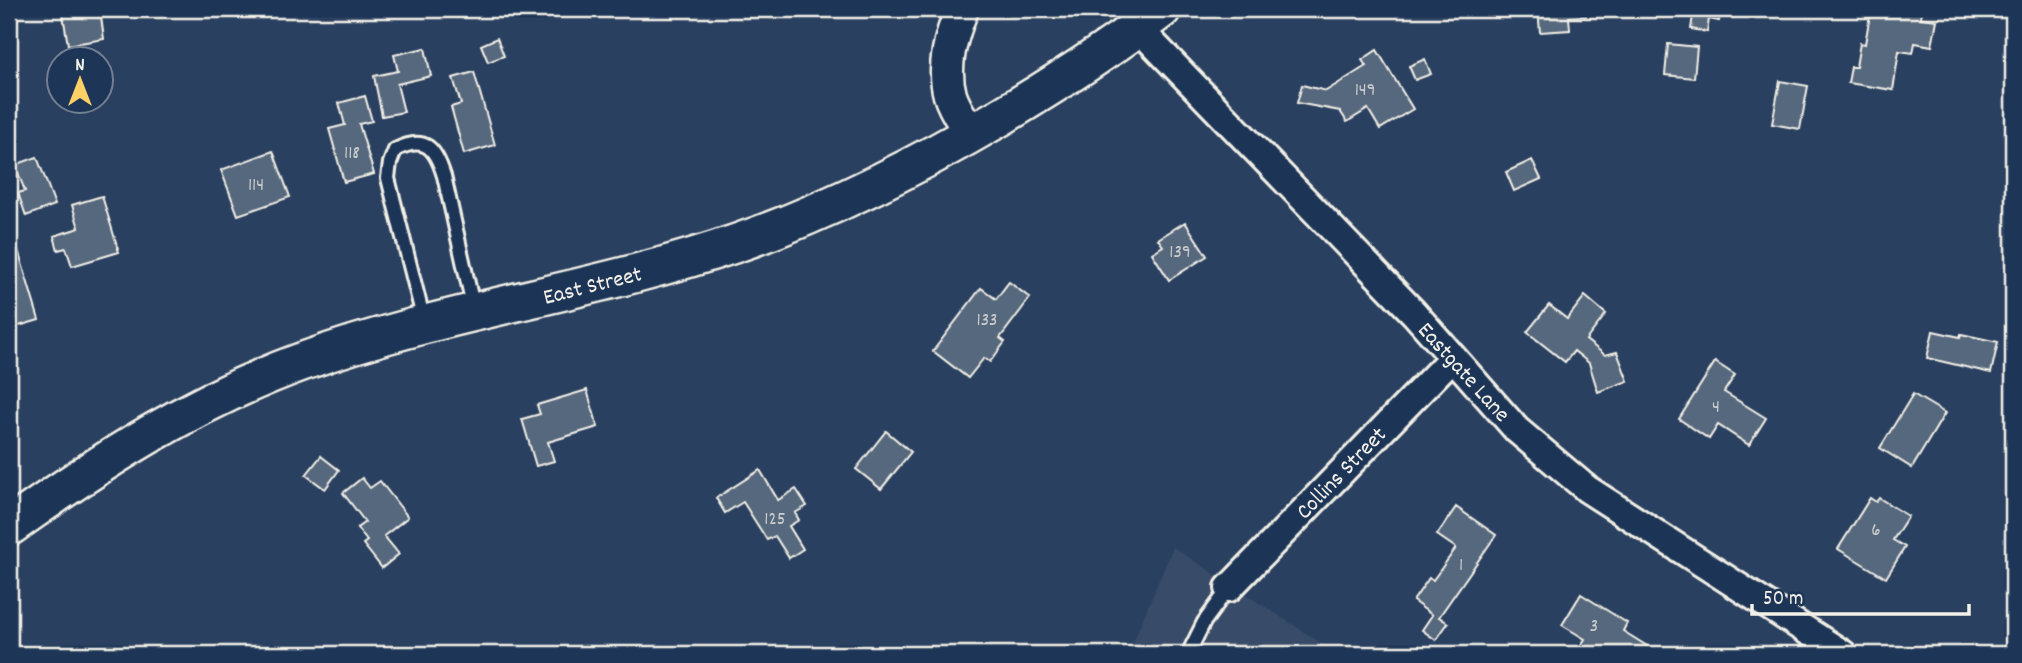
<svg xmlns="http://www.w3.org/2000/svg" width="2022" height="663" font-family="Dekko,sans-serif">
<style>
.built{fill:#374c69}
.building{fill:#56677d;stroke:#f4f1e8;stroke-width:2}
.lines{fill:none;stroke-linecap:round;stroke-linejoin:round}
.service-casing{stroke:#f4f1e8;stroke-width:18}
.minor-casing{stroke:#f4f1e8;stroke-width:32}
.tertiary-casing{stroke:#f4f1e8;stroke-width:37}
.secondary-casing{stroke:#f4f1e8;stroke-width:42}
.service{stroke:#1d3557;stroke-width:12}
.minor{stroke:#1d3557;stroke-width:26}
.tertiary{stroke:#1d3557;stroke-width:32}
.secondary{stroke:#1d3557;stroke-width:37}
.labels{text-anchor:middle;stroke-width:6;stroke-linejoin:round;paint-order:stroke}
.number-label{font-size:19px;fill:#cccecd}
.street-label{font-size:23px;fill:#f4f1e8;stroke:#1d3557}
</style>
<rect width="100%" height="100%" fill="#2a4060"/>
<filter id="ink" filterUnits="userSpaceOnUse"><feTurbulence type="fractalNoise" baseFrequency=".0143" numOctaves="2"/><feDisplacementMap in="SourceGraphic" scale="14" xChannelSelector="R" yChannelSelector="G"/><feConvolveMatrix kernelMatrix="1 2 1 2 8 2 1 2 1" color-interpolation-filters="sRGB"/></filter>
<g filter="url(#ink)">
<!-- built -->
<path class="built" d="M1173,547L1338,654H1128Z"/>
<!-- building -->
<g class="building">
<path d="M62,9H100L104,39L68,45Z"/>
<path d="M1538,9H1585L1586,16L1569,17L1570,30L1540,32Z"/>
<path d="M1694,9H1733V13L1721,11L1719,21L1709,19L1707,32L1691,29Z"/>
<path d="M1871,9L1922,10L1921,18L1937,20L1932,46L1915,43L1913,53L1899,51L1893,90L1848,83L1851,67H1856L1860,43L1865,44Z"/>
<path d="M497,38L504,56L488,62L481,45Z"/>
<path d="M1668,44L1697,47L1694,78L1665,75Z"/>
<path d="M425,48L431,76L397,84L404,112L382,116L374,76L398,71L394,55Z"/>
<path d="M1377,50L1413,109L1380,129L1368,109L1347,122L1340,111L1297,103L1302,85L1326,91L1366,66L1362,60Z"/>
<path d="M1425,59L1431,74L1415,80L1409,66Z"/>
<path d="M474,72L495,145L464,154L451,107L461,104L453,78Z"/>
<path d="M1780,81L1808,86L1800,129L1772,124Z"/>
<path d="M365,96L372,121L359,124L374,174L344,182L329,129L345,125L339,103Z"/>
<path d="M273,151L290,197L238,215L221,170Z"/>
<path d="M37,157L55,205L26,216L18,193L25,191L15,165Z"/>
<path d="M1532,160L1541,179L1514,191L1506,172Z"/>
<path d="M102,196L119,252L72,266L66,248L58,250L54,236L79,228L72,205Z"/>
<path d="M1185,222L1207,256L1169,280L1152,253L1163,246L1158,239Z"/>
<path d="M13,233L39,320L12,328L9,318V234Z"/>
<path d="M1009,282L1030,298L1000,338L1005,342L990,362L984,358L968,378L933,351L981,288L996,299Z"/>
<path d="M1585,296L1606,314L1586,340L1605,355L1617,352L1628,381L1598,392L1589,363L1574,351L1565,362L1527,332L1549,305L1567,319Z"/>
<path d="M1933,331L1960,337L1961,334L1998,342L1991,373L1927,358Z"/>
<path d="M1715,362L1735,375L1724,392L1766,418L1749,445L1718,425L1709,439L1679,419Z"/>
<path d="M587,390L598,427L548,442L554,461L536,466L522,419L540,414L537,405Z"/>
<path d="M1913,394L1945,413L1912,468L1880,448Z"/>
<path d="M886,431L911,452L881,489L856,469Z"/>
<path d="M321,456L339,470L325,489L306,475Z"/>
<path d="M760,470L778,500L796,489L807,506L795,513L799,520L789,526L803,549L789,558L775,536L767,540L743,502L725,513L716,498Z"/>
<path d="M362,478L370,488L380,481L408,517L384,536L399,554L382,568L363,544L367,541L357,528L365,522L343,493Z"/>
<path d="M1870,498L1876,502L1879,498L1908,516L1893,540L1905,547L1886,578L1838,549Z"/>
<path d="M1456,507L1496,535L1439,617L1448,623L1436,640L1422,630L1432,615L1413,601L1429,578L1433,580L1456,548L1437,535Z"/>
<path d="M1581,594L1627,623L1623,631L1660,654H1584L1578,650L1585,639L1562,625Z"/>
</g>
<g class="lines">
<!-- service casing -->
<g class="service-casing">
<g id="service">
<path d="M424,321L388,178L390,163L395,150C425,135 435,147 444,176L474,310"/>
<path d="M1188,654L1204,622L1229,588"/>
</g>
</g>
<!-- minor casing -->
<g class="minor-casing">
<g id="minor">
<path d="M1138,28L1414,313L1517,430L1587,489L1843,654"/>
<path d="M1229,588L1452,358"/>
</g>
</g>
<!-- tertiary casing -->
<g class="tertiary-casing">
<path id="tertiary" d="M962,9C951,36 942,66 950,95C954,109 964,122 971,134"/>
</g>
<!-- secondary casing -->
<g class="secondary-casing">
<path id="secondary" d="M9,527C101,461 196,400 304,361C445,310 595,292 737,243C830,211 917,166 1002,116C1057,83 1111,49 1162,9"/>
</g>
<!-- service -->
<use href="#service" class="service"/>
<!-- minor -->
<use href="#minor" class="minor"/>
<!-- tertiary -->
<use href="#tertiary" class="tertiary"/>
<!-- secondary -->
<use href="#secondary" class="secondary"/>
</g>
</g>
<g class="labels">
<!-- number labels -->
<g class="number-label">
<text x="1365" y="95">149</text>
<text x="352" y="158">118</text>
<text x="256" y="190">114</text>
<text x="1180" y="257">139</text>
<text x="987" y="325">133</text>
<text x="1716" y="412">4</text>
<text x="775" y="524">125</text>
<text x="1876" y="535">6</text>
<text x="1461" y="570">1</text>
<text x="1594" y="631">3</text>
</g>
<!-- street labels -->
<g class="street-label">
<text transform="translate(592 284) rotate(-14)" y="8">East Street</text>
<text transform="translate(1465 371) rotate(48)" y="8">Eastgate Lane</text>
<text transform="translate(1340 472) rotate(-46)" y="8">Collins Street</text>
</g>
</g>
<!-- margin -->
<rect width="2022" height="663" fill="none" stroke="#1d3557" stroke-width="35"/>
<rect x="18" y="18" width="1987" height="628" fill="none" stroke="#f4f1e8" stroke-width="2.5" filter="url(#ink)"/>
<!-- north arrow -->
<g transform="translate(80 80)"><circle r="33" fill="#1d3557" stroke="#738091" stroke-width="2"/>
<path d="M0-5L12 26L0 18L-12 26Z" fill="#ffd166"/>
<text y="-10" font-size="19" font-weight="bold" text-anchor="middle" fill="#f4f1e8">N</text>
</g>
<!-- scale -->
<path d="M1752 604v10h217v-10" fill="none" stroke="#f4f1e8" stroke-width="3.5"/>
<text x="1763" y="604" font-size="21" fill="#f4f1e8" stroke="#1d3557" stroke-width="5" paint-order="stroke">50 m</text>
</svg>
